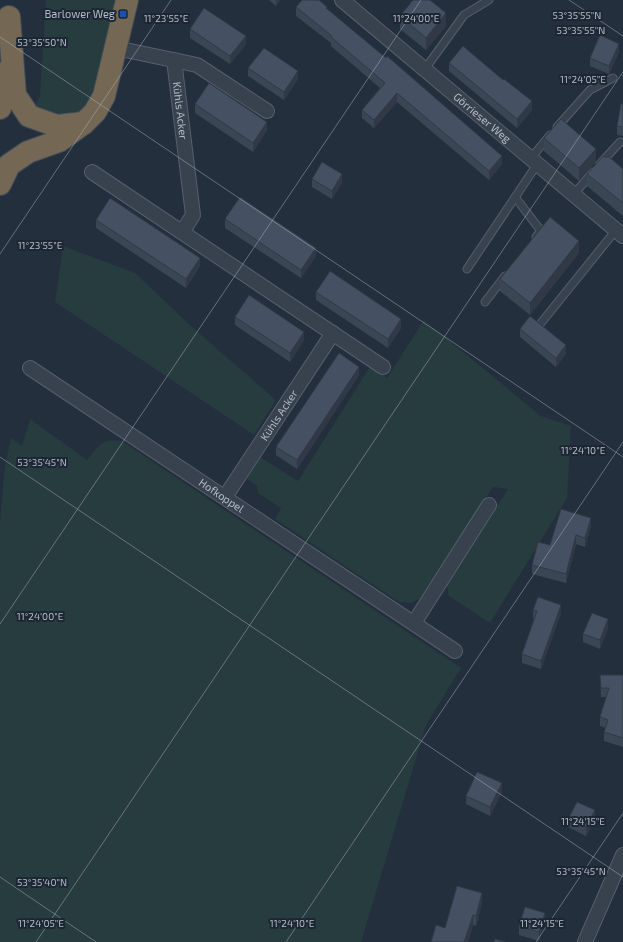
<svg xmlns="http://www.w3.org/2000/svg" width="623" height="942" font-family="'Exo 2',sans-serif">
<style>
.green{fill:#263c3f}
.lines{fill:none;stroke-linecap:round;stroke-linejoin:round}
.lane-casing{stroke:#565f6c;stroke-width:9}
.street-casing{stroke:#565f6c;stroke-width:16}
.highway-casing{stroke:#434c59;stroke-width:24}
.lane{stroke:#38414e;stroke-width:7}
.street{stroke:#38414e;stroke-width:14}
.highway{stroke:#746855;stroke-width:22}
.wall{fill:#3b4654}
.shaded-wall{fill:#303945}
.building{fill:#455162;stroke:#303945}
.ticks{fill:none;stroke:#b4bcc9;stroke-width:1;stroke-opacity:0.45}
.transit-dot{fill:#1a4fb4;stroke:#1d2633;stroke-width:1.5}
.labels{text-anchor:middle;stroke-width:4;stroke-linejoin:round;paint-order:stroke}
.poi-label{font-size:11px;fill:#b4bcc9;stroke:#1d2633;text-anchor:end}
.street-label{font-size:11px;fill:#b4bcc9;stroke:#1d2633}
.ticks-label{font-size:10px;text-anchor:middle;fill:#b4bcc9;stroke:#1d2633;stroke-width:4;stroke-linejoin:round;paint-order:stroke}
</style>
<rect width="100%" height="100%" fill="#242f3e"/>
<!-- green -->
<g class="green">
<path d="M46,0H127L84,123L29,116L40,96Z"/>
<path d="M63,246L135,273L192,327L276,400L254,435L55,302Z"/>
<path d="M424,320L541,416L571,426L567,498L490,623L449,596L447,585L508,489L493,487L421,598L411,603L399,602L275,519L281,508L258,493L257,486L247,479L260,457L298,481L371,365L387,378Z"/>
<path d="M30,419L87,460C99,446 101,437 123,442L461,668L426,725L361,942H0V521L5,466L11,438L22,446Z"/>
</g>
<g class="lines">
<!-- lane casing -->
<g class="lane-casing">
<g id="lane">
<path d="M425,69L464,15L489,0"/>
<path d="M557,127L590,90L613,78"/>
<path d="M531,158L550,135"/>
<path d="M600,164L620,142"/>
<path d="M574,194L593,172"/>
<path d="M515,197L541,231L536,237"/>
<path d="M467,269L538,163"/>
<path d="M485,302L505,276"/>
<path d="M541,323L616,230"/>
</g>
</g>
<!-- street casing -->
<g class="street-casing">
<g id="street">
<path id="s1" d="M342,0L623,236"/>
<path d="M116,48L197,65L267,111"/>
<path id="s2" d="M174,60L193,215L183,231"/>
<path d="M92,172L383,367"/>
<path id="s3" d="M30,368L455,651"/>
<path id="s4" d="M225,497L333,333"/>
<path d="M414,623L489,505"/>
<path d="M585,942L623,855"/>
</g>
</g>
<!-- highway casing -->
<g class="highway-casing">
<g id="highway">
<path d="M9,17L15,95L29,116L57,126L84,123"/>
<path d="M0,108L4,73"/>
<path d="M0,184L9,165L28,152L59,141L84,123L95,112L104,96L127,0"/>
</g>
</g>
<!-- lane -->
<use href="#lane" class="lane"/>
<!-- street -->
<use href="#street" class="street"/>
<!-- highway -->
<use href="#highway" class="highway"/>
</g>
<!-- wall -->
<g class="wall">
<path d="M269,0H280L276,6Z"/>
<path d="M296,7L327,10L502,164L489,180L397,102L374,128L362,118V110L380,88L331,46V43L296,16Z"/>
<path d="M400,16L446,26L426,50L400,29Z"/>
<path d="M190,29L246,44L230,64L190,38Z"/>
<path d="M619,52L609,74L590,66V58Z"/>
<path d="M449,63L532,110L517,128L449,71Z"/>
<path d="M248,68L298,79L284,100L248,76Z"/>
<path d="M195,104L267,130L253,152L195,113Z"/>
<path d="M623,104V136L617,135V126Z"/>
<path d="M544,138L596,162L579,181L544,151Z"/>
<path d="M606,158L623,169V216L587,186V174Z"/>
<path d="M312,179L342,183L332,199L312,187Z"/>
<path d="M225,219L316,256L301,278L225,228Z"/>
<path d="M96,220L200,266L186,288L96,228Z"/>
<path d="M579,253L530,315L500,291V279Z"/>
<path d="M316,292L401,328L388,348L316,300Z"/>
<path d="M235,317L304,340L290,362L235,325Z"/>
<path d="M520,329L566,354L556,367L520,337Z"/>
<path d="M359,375L297,469L276,455V447Z"/>
<path d="M591,526L585,547L576,544L566,583L532,574V565L550,545Z"/>
<path d="M533,610L561,613L541,669L522,663V654L535,619H533Z"/>
<path d="M608,628L600,649L583,642V634Z"/>
<path d="M600,675H623V747L604,741V732L606,728L600,726V717L606,697H601Z"/>
<path d="M502,792L490,816L466,804V796Z"/>
<path d="M568,819H595L586,836L568,827Z"/>
<path d="M482,903L476,926L473,925L468,942H431L445,928Z"/>
<path d="M545,921L539,941L519,935V926Z"/>
</g>
<!-- shaded-wall -->
<g class="shaded-wall">
<path d="M276,0H280L276,6Z"/>
<path d="M446,13V26L426,50V38Z"/>
<path d="M246,36V44L230,64V56Z"/>
<path d="M619,44V52L609,74V66Z"/>
<path d="M298,71V79L284,100V92Z"/>
<path d="M397,93V102L374,128V120Z"/>
<path d="M532,101V110L517,128V119Z"/>
<path d="M267,122V130L253,152V143Z"/>
<path d="M596,149V162L579,181V168Z"/>
<path d="M502,156V164L489,180V171Z"/>
<path d="M342,174V183L332,199V191Z"/>
<path d="M579,241V253L530,315V303Z"/>
<path d="M316,248V256L301,278V270Z"/>
<path d="M200,258V266L186,288V279Z"/>
<path d="M401,319V328L388,348V339Z"/>
<path d="M304,332V340L290,362V353Z"/>
<path d="M566,345V354L556,367V358Z"/>
<path d="M359,367V375L297,469V460Z"/>
<path d="M591,518V526L585,547V538Z"/>
<path d="M576,535V544L566,583V574Z"/>
<path d="M561,605V613L541,669V661Z"/>
<path d="M608,619V628L600,649V640Z"/>
<path d="M502,783V792L490,816V807Z"/>
<path d="M595,810V819L586,836V827Z"/>
<path d="M482,893V903L476,926V916Z"/>
<path d="M545,913V921L539,941V932Z"/>
<path d="M473,915V925L468,942H464Z"/>
</g>
<!-- building -->
<g class="building">
<path d="M302,0H319L327,7L326,8L386,58L387,56L502,156L489,171L397,93L374,120L362,110L385,83L331,37L332,36L296,7Z"/>
<path d="M413,0H430L446,13L426,38L400,16Z"/>
<path d="M204,8L246,36L230,56L190,29Z"/>
<path d="M600,35L619,44L609,66L590,58Z"/>
<path d="M463,46L503,80L504,79L532,101L517,119L449,63Z"/>
<path d="M264,48L298,71L284,92L248,68Z"/>
<path d="M209,83L267,122L253,143L195,104Z"/>
<path d="M621,104H623V127L617,126Z"/>
<path d="M561,119L596,149L579,168L544,138Z"/>
<path d="M603,156L606,158L608,156L623,169V203L587,174Z"/>
<path d="M322,162L342,174L332,191L312,179Z"/>
<path d="M240,197L316,248L301,270L225,219Z"/>
<path d="M110,198L200,258L186,279L96,220Z"/>
<path d="M550,217L579,241L530,303L500,279Z"/>
<path d="M330,271L401,319L388,339L316,292Z"/>
<path d="M249,295L304,332L290,353L235,317Z"/>
<path d="M530,316L566,345L556,358L520,329Z"/>
<path d="M339,353L359,367L297,460L276,447Z"/>
<path d="M561,509L591,518L585,538L576,535L566,574L532,565L538,542L550,545Z"/>
<path d="M538,597L561,605L541,661L522,654L537,611L533,610Z"/>
<path d="M592,613L608,619L600,640L583,634Z"/>
<path d="M600,675H623V738L604,732L608,720L600,717L609,688H601Z"/>
<path d="M477,772L502,783L490,807L466,796Z"/>
<path d="M577,802L595,810L586,827L568,819Z"/>
<path d="M457,886L482,893L476,916L473,915L464,942H431L436,925L445,928Z"/>
<path d="M525,907L545,913L539,932L519,926Z"/>
<path d="M495,939L506,942H494Z"/>
</g>
<!-- ticks -->
<path class="ticks" d="M569,0L623,36M0,37L623,457M0,254L171,0M0,457L623,877M0,624L421,0M0,877L96,942M36,942L623,72M286,942L623,442M536,942L623,813"/>
<!-- markers -->
<rect class="transit-dot" x="119" y="10" width="8" height="8" rx="2"/>
<g class="labels">
<!-- poi labels -->
<g class="poi-label">
<text x="115" y="18">Barlower Weg</text>
</g>
<!-- street labels -->
<g class="street-label">
<text dy="4" stroke="none"><textPath href="#s2" startOffset="51">Kühls Acker</textPath></text>
<text dy="4" stroke="none"><textPath href="#s1" startOffset="183">Görrieser Weg</textPath></text>
<text dy="4" stroke="none"><textPath href="#s4" startOffset="98">Kühls Acker</textPath></text>
<text dy="4" stroke="none"><textPath href="#s3" startOffset="230">Hofkoppel</textPath></text>
</g>
</g>
<g class="ticks-label">
<text x="577" y="19">53°35'55"N</text>
<text x="416" y="22">11°24'00"E</text>
<text x="166" y="22">11°23'55"E</text>
<text x="581" y="34">53°35'55"N</text>
<text x="42" y="46">53°35'50"N</text>
<text x="583" y="83">11°24'05"E</text>
<text x="40" y="249">11°23'55"E</text>
<text x="583" y="454">11°24'10"E</text>
<text x="42" y="466">53°35'45"N</text>
<text x="40" y="620">11°24'00"E</text>
<text x="583" y="825">11°24'15"E</text>
<text x="581" y="875">53°35'45"N</text>
<text x="42" y="886">53°35'40"N</text>
<text x="41" y="927">11°24'05"E</text>
<text x="292" y="927">11°24'10"E</text>
<text x="542" y="927">11°24'15"E</text>
</g>
</svg>
